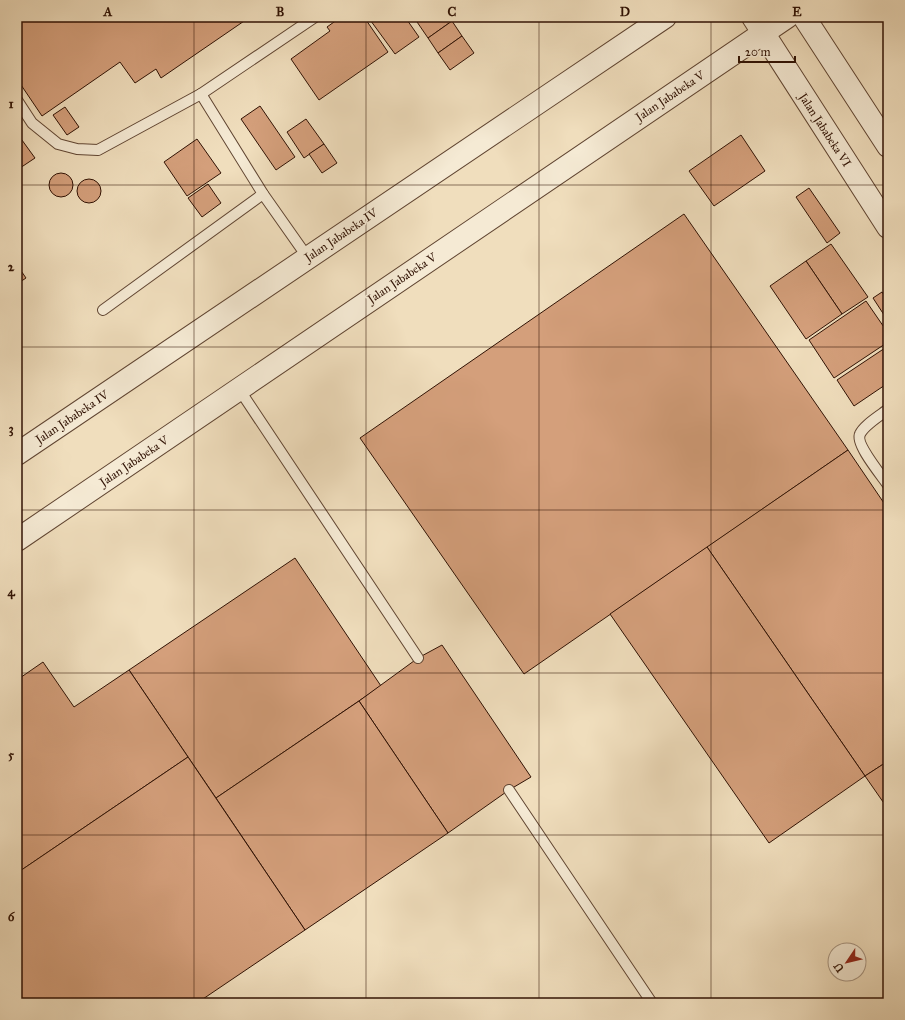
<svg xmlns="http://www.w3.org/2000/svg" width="905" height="1020" font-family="'IM FELL Great Primer',serif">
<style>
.building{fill:#d49f7b;stroke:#301204}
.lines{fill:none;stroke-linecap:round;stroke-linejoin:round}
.service-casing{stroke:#604532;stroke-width:12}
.tertiary-casing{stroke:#604532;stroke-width:24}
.service{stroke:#f5ead4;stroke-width:10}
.tertiary{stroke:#f5ead4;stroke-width:22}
.grid{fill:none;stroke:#301204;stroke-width:1;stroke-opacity:0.55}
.labels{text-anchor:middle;stroke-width:3;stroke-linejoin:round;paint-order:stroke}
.street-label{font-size:12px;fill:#301204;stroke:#f5ead4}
.neatline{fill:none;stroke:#301204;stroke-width:1.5}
.grid-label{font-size:13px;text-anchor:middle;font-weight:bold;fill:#301204}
</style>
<rect width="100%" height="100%" fill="#f0debd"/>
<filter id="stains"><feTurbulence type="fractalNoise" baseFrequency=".005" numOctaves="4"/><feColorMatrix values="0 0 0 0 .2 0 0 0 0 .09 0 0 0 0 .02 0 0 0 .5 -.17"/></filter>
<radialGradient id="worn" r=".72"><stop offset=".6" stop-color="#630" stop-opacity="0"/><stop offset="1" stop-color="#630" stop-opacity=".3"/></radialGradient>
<!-- building -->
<g class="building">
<path d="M17,17H250L161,78L156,69L135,83L120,62L42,116L17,79Z"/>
<path d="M341,17L345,21L351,17H364L388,52L319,100L291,59L330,31L327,27Z"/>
<path d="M368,17H405L419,37L395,54Z"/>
<path d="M418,17H449L452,21L428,38L415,19Z"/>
<path d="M452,21L462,36L438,53L428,38Z"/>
<path d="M462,36L474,53L450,70L438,53Z"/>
<path d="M260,106L295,157L276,170L241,119Z"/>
<path d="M65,107L79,127L67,135L53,115Z"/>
<path d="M306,119L324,144L304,158L287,132Z"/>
<path d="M741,135L765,171L714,206L689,171Z"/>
<path d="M19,136L35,158L17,170V137Z"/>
<path d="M197,139L221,173L187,196L164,162Z"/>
<path d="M324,144L337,163L322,173L309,154Z"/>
<circle cx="61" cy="185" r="12"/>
<circle cx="89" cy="191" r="12"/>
<path d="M208,184L221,203L202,217L188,198Z"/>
<path d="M809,188L840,233L827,243L796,197Z"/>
<path d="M684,214L848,450L524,674L360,438Z"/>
<path d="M831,244L868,297L842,314L806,261Z"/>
<path d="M806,261L842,314L806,339L770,286Z"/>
<path d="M17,265L26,278L17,284Z"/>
<path d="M882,292L888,301V321L873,298Z"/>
<path d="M866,301L888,333V342L834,378L809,340Z"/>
<path d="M888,346V383L854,406L837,380Z"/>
<path d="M848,450L888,509V761L865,776L707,547Z"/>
<path d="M707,547L865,776L769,843L610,614Z"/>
<path d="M295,558L381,686L216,798L129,670Z"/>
<path d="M442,645L531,777L509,790L448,833L359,701L418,658Z"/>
<path d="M43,662L74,707L129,670L188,757L17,873V680Z"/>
<path d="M359,701L448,833L305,930L216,798Z"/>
<path d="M188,757L305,930L197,1003H17V873Z"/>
<path d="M888,761V809L865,776Z"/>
</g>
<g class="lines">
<!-- service casing -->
<g class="service-casing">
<g id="service">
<path d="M17,100L32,123L58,144L77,149L98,150L201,94"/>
<path d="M308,258L263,194L201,94L315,17"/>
<path d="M103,310L263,194"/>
<path d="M239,389L418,658"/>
<path d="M888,409C880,416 864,425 860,434C855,444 882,476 888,485"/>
<path d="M509,790L652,1003"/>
</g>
</g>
<!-- tertiary casing -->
<g class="tertiary-casing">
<g id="tertiary">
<path d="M753,17L888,227"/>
<path d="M804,17L888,146"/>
<path d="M17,454L665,17"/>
<path d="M17,540L787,17"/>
</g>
</g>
<!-- service -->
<use href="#service" class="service"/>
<!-- tertiary -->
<use href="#tertiary" class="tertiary"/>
</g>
<!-- grid -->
<path class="grid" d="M194,17V1003M366,17V1003M539,17V1003M711,17V1003M17,185H888M17,347H888M17,510H888M17,673H888M17,835H888"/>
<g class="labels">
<!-- street labels -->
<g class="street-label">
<text transform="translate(670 96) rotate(-34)" y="4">Jalan Jababeka V</text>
<text transform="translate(825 130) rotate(57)" y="4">Jalan Jababeka VI</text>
<text transform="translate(341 235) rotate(-34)" y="4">Jalan Jababeka IV</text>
<text transform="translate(402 278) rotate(-34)" y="4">Jalan Jababeka V</text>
<text transform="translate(72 417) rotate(-34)" y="4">Jalan Jababeka IV</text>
<text transform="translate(134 461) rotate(-34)" y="4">Jalan Jababeka V</text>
</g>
</g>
<!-- margin -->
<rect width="905" height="1020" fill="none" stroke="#f0debd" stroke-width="44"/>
<!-- north arrow -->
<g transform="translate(847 962) rotate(235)"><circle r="19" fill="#f5ead4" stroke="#a69481"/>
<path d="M0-3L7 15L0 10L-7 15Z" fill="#8f2418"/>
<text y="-6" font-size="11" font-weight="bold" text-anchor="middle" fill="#301204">U</text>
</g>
<!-- scale -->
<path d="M739 56v6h56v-6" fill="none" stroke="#301204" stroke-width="2"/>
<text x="745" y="56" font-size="12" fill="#301204" stroke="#f5ead4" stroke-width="3" paint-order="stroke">20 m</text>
<rect x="22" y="22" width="861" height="976" class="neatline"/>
<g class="grid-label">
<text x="108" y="16">A</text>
<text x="280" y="16">B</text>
<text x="452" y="16">C</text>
<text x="625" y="16">D</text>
<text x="797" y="16">E</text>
<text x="11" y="108">1</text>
<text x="11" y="271">2</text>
<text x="11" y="433">3</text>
<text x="11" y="596">4</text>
<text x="11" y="759">5</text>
<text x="11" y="921">6</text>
</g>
<rect width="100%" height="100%" filter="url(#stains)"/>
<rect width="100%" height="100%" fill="url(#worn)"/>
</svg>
